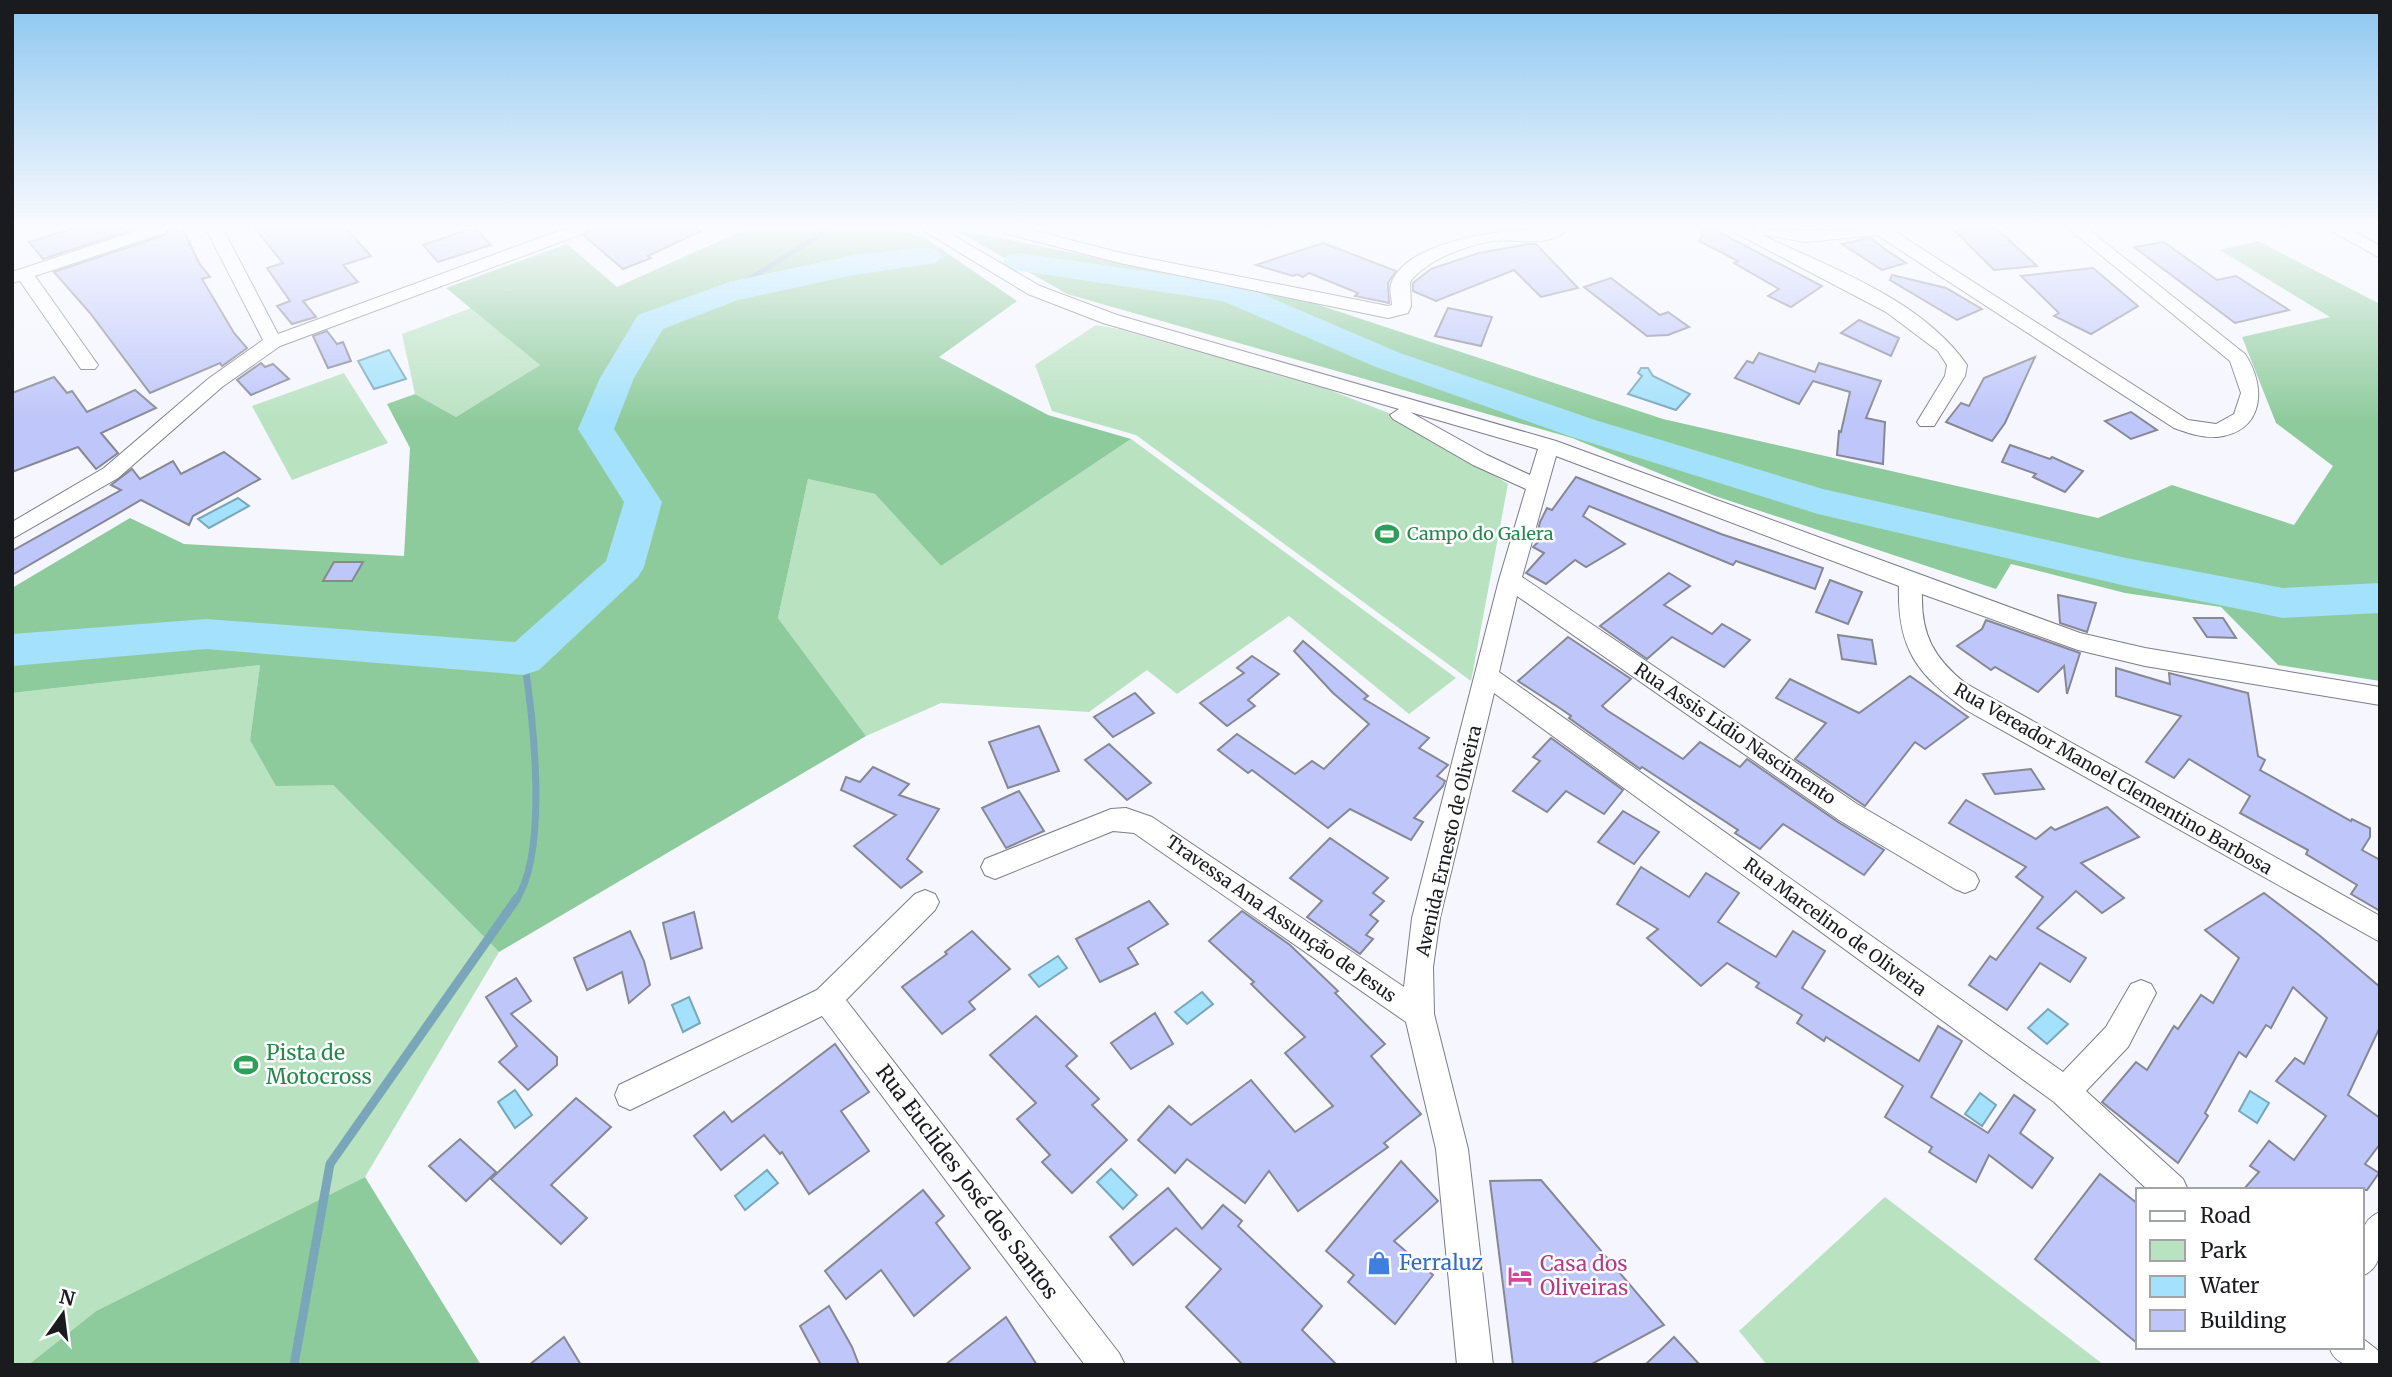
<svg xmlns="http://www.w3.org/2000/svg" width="2392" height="1377" font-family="Merriweather,serif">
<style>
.green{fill:#b9e2c1}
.forest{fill:#8ecb9c}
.water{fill:#a3e1fc;stroke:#7aa6ba;stroke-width:2}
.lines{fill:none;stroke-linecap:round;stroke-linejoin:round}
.stream-far2{stroke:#7aa6ba;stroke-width:5}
.stream-far1{stroke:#7aa6ba;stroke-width:7}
.stream{stroke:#7aa6ba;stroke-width:9}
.river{fill:#a3e1fc;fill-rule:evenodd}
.building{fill:#bec6fa;stroke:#868893;stroke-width:2}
.minor-casing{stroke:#7b7d88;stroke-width:2}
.minor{fill:#fff;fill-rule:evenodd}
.labels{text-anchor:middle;stroke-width:5;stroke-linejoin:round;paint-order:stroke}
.leisure-label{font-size:18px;fill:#27864d;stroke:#fff;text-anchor:start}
.street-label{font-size:18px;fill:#1a1b1f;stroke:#fff}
.near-leisure-label{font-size:21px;fill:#27864d;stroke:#fff;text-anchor:start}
.near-street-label{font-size:21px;fill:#1a1b1f;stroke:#fff}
.near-shop-label{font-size:21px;fill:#366cbe;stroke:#fff;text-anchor:start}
.near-hotel-label{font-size:21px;fill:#b23c85;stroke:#fff;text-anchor:start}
</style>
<rect width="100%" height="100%" fill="#f5f6fe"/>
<!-- green -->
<g class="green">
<path d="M471,308L540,365L456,417L415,394L402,334Z"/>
<path d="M1096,325L1118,329L1327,389L1404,419L1508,484L1471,681L1136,435L1052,411L1035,365Z"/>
<path d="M344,373L388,443L292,480L252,406Z"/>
<path d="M1131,439L1456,678L1409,714L1289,616L1177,694L1147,670L1089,712L941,703L866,736L778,618L808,479L875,494L941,566Z"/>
<path d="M260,665L250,740L333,785L499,952L365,1177L96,1311L28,1365H12V693Z"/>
<path d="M1885,1197L2104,1365H1767L1739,1331Z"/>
</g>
<!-- forest -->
<g class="forest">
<path d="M746,229H896L925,238L1017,301L939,357L1048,415L1131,439L941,566L875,494L808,479L778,618L866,736L499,952L333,785L276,786L250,740L260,665L12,693V588L130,518L184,544L404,556L410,448L387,404L415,394L456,417L540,365L446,288L567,244L617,287Z"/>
<path d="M954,229L1298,298L1663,419L2098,518L2172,485L2294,525L2333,466L2276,423L2242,337L2330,317L2220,250L2258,241L2380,304V681L2278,665L2221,607L2125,593L2011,564L1996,589L1715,496L1572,438L1067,294Z"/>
<path d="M365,1177L481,1365H28L96,1311Z"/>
</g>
<!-- water -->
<g class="water">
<path d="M389,350L406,379L374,389L358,361Z"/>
<path d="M1641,368H1648L1653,376L1690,394L1676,410L1628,394L1642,376L1638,373Z"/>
<path d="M238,498L249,506L209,528L198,519Z"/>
<path d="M1058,956L1067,968L1039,987L1029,975Z"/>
<path d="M1202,992L1213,1004L1187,1024L1175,1012Z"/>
<path d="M689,997L700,1023L683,1032L672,1005Z"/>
<path d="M2048,1009L2068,1024L2047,1044L2028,1028Z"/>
<path d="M515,1090L532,1115L515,1128L498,1102Z"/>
<path d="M2250,1091L2269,1103L2257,1123L2239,1111Z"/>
<path d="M1980,1093L1996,1105L1982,1126L1965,1114Z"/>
<path d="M1111,1169L1137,1195L1123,1209L1097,1182Z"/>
<path d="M767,1170L778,1183L745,1210L735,1196Z"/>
</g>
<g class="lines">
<!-- stream-far2 -->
<path class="stream-far2" d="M729,292L829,229"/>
<!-- stream-far1 -->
<path class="stream-far1" d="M516,900C549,852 533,716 524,659"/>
<!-- stream -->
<path class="stream" d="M294,1365L330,1164L517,898"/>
<!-- river -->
<g class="river">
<path d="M925,247L936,249L941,256L936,263L854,275L738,300L663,329L634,378L614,429L662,502L644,567L638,577L539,670L524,675L206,649L12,666V634L206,619L515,642L606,561L624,502L578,429L600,378L638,315L729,282L854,255Z"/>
<path d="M1019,253L1241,285L1400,353L1595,420L1823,489L2126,558L2283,588L2380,583V613L2283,618L2126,586L1818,514L1569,436L1376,367L1223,301L1008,269L1003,262L1008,255Z"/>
</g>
</g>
<!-- building -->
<g class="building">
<path d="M71,229H135L43,259L29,242Z"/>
<path d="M170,229H183L199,263L210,277L202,279L234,333L247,348L222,366L220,363L150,393L90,313L54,272L165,235Z"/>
<path d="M255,229H347L371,256L343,265L358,282L303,301L316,317L292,324L277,306L290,301L267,268L283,263Z"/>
<path d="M470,229H476L491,245L438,262L423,245Z"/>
<path d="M591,229H705L648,256L651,258L623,269L584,236Z"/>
<path d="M1705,229H1713L1822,286L1791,307L1768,296L1779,289L1734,263L1738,261L1699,241Z"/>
<path d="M1953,229H1997L2037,266L1994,270Z"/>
<path d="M1870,238L1888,251L1906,263L1882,270L1842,244Z"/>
<path d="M2164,242L2217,280L2236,276L2289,310L2235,323L2134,247Z"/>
<path d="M1323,243L1396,271L1388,283L1389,303L1355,296L1358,293L1309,273L1303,277L1297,274L1293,276L1256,265Z"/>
<path d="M1528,244H1536L1578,288L1541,297L1514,270L1436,301L1413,291V283L1431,269L1479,253Z"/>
<path d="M2093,268L2138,306L2091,334L2054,316L2059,313L2021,276Z"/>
<path d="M1892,275L1946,288L1982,309L1957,320L1890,280Z"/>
<path d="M1611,278L1660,315L1668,312L1689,327L1668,335L1647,336L1584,287Z"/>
<path d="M1448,308L1492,317L1481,346L1435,336Z"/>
<path d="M1859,320L1899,338L1891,356L1841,333Z"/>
<path d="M327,331L337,344L343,342L351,361L328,368L313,336Z"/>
<path d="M1759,353L1815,372L1819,363L1881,381L1866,418L1885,422L1883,464L1837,455L1839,431L1841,432L1850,392L1813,381L1799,404L1735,378L1747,361L1753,363Z"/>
<path d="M2035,357L2005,423L1992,441L1946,422L1961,403L1969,406L1984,378Z"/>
<path d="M261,363L265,367L273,364L289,379L251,395L237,380Z"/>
<path d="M54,377L67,393L72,391L87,412L135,390L156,408L101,433L118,453L96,469L78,447L12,472V393Z"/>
<path d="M2131,412L2157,430L2131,439L2105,421Z"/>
<path d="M2010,445L2050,459L2052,457L2083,471L2065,492L2033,477L2036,474L2002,462Z"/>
<path d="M224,452L260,479L193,516L189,525L141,500L12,575V551L121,490L111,485L132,469L140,479L173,461L181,474Z"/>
<path d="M1576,477L1721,534L1823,568L1815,589L1736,561L1733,565L1589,506L1583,516L1625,544L1586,567L1575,560L1546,584L1526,573L1544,553L1533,547L1546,534L1538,530L1540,522L1547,508L1552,510Z"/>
<path d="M334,562H363L352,581H323Z"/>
<path d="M1669,573L1690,586L1664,605L1712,634L1722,624L1750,640L1724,667L1672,637L1647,659L1600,626Z"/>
<path d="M1830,580L1862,592L1848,624L1816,612Z"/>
<path d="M2058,595L2096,603L2087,632L2060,623Z"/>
<path d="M2194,618H2223L2236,638L2207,637Z"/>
<path d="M1986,620L2080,653L2067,694L2064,666L2038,692L1995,667L1991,670L1957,646L1982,629Z"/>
<path d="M1838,635L1872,640L1876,664L1842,659Z"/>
<path d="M1568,637L1631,679L1602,706L1608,711L1683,759L1700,742L1740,767L1747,759L1838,822L1884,850L1864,875L1783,824L1760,849L1735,833L1738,830L1642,767L1640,769L1569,718L1571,716L1561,709L1518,681Z"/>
<path d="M1303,641L1368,696L1364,699L1429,738L1419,748L1448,765L1437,776L1445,781L1443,786L1414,818L1423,822L1411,840L1350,809L1328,828L1252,770L1248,773L1218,750L1237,734L1295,774L1312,761L1324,769L1369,724L1333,693L1294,651Z"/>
<path d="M1252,656L1279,674L1248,700L1255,706L1227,726L1200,703L1244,673L1237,668Z"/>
<path d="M2116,668L2170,684L2169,673L2248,693L2258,756L2265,760L2260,770L2351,821L2352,819L2370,828V837L2362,850L2380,860V911L2351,894L2357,885L2306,854L2308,850L2240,813L2250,796L2189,759L2174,778L2146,762L2181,716L2116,696Z"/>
<path d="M1910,676L1968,717L1925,749L1915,742L1865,806L1795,759L1826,723L1776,698L1790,679L1859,713Z"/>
<path d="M1135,693L1154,713L1113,737L1094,717Z"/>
<path d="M1039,726L1059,771L1008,788L989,742Z"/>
<path d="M1551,738L1623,790L1604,814L1566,791L1547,812L1513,791L1540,761L1533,757Z"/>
<path d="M1109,744L1151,783L1127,800L1085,760Z"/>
<path d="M873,767L909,784L899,795L939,809L907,859L922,872L901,888L854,846L896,815L841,790L846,777L860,782Z"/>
<path d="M2031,769L2044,789L1995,794L1983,774Z"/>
<path d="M1019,791L1044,831L1006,848L982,808Z"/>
<path d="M1966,800L2036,839L2051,827L2055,830L2107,807L2139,837L2081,863L2124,898L2102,913L2076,891L2037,928L2086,958L2070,982L2040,963L2007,1010L1969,985L1990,956L1996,960L2043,897L2016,877L2026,867L1949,823Z"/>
<path d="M1623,811L1659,832L1634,864L1598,842Z"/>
<path d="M1330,838L1388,878L1373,893L1384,901L1370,915L1378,921L1366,935L1373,939L1360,954L1307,917L1322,901L1290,878Z"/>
<path d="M1641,867L1689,897L1706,873L1739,893L1718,922L1776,957L1793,931L1825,951L1802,988L1919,1061L1938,1026L1962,1041L1931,1097L1988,1133L2014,1095L2035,1110L2020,1133L2053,1158L2032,1188L1989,1155L1976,1182L1929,1152L1932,1147L1885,1117L1903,1086L1826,1037L1824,1041L1797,1023L1802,1015L1756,987L1759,983L1727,963L1701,986L1647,938L1658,929L1617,904Z"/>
<path d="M2264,893L2319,935L2380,987V1027L2348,1095L2380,1118V1144L2365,1164L2379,1173L2367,1190H2243L2259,1172L2250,1166L2269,1141L2294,1160L2326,1116L2276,1081L2295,1058L2304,1064L2327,1018L2293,987L2271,1028L2266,1025L2246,1057L2239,1052L2205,1113L2208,1116L2178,1163L2102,1102L2136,1062L2147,1070L2174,1026L2178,1029L2201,995L2213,1003L2239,958L2205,930Z"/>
<path d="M1149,901L1168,924L1128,948L1138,964L1100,982L1076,939Z"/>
<path d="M1242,911L1290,945L1338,991L1335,993L1385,1044L1371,1056L1421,1114L1384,1143L1388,1147L1298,1211L1269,1171L1245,1203L1187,1159L1175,1173L1138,1140L1169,1106L1191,1125L1251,1080L1295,1132L1333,1106L1285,1053L1305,1037L1251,984L1254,982L1209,941Z"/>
<path d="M694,912L702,948L671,959L663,923Z"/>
<path d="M630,931L644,961L650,985L629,1003L622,972L587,990L574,958Z"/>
<path d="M972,931L1010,969L969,1002L975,1009L942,1034L902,987L947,954L945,952Z"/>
<path d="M516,978L531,1001L511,1014L557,1057V1065L528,1090L499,1062L517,1046L486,997Z"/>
<path d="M1155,1013L1173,1044L1131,1069L1111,1043Z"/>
<path d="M1036,1016L1077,1056L1066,1066L1099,1099L1092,1105L1127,1140L1072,1193L1042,1162L1050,1155L1017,1119L1036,1103L990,1055Z"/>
<path d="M835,1044L869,1092L841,1111L869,1151L809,1194L782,1152L780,1154L764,1135L721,1170L694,1136L724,1112L732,1122Z"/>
<path d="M576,1098L611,1127L551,1185L587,1218L561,1244L491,1179Z"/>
<path d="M460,1139L496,1172L466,1201L429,1166Z"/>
<path d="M1401,1161L1438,1201L1394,1241L1433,1275L1395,1324L1348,1282L1354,1275L1326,1251Z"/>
<path d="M2100,1174L2138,1204V1344L2035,1259Z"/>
<path d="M1541,1180L1664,1325L1590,1365H1513L1490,1181Z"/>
<path d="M1168,1188L1202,1229L1223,1205L1242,1221L1238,1226L1322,1306L1302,1330L1337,1365H1243L1186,1307L1221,1269L1176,1228L1133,1265L1110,1237Z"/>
<path d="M923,1190L944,1216L936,1223L970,1268L914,1316L881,1270L846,1299L825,1271Z"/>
<path d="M829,1306L852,1347L859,1365H821L800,1326Z"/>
<path d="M1006,1317L1037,1365H945Z"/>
<path d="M564,1337L581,1365H529Z"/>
<path d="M1674,1337L1700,1365H1645Z"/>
</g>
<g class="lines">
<!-- minor casing -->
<g class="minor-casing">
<g id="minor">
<path d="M142,229H167L164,233L35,276L98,365L95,369H81L20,281L12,283V272Z"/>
<path d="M206,229H223L278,334L564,229H588L585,233L280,346L222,387L118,478L12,539V522L104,468L208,379L263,340Z"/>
<path d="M921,229H942L1040,286L1117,315L1556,441L2080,633L2145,648L2380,687V705L2145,666L2078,650L1922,594C1921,635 1934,658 1965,683L2380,916V942L1966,710C1917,674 1897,649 1899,586L1556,456L1522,577L1857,804L1975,873L1979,881L1975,889L1965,893L1955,889L1839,820L1517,596L1499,672L2063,1072L2106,1027L2131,984L2141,980L2151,984L2156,993L2128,1047L2086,1091L2183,1179L2188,1190H2148L2054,1102L1494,693L1440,918L1433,967L1434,1014L1468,1149L1493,1365H1457L1436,1149L1406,1022L1134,833L1113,831L995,879L985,875L981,867L985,859L1111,809L1126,808L1152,817L1404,987L1412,918L1499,580L1526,489L1473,465L1393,419L1390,415L1399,409L1103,323L1028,294ZM1410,412L1538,449L1530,475L1487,455Z"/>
<path d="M1001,229H1028L1121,253L1388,306L1392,305C1392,299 1389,290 1391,284C1407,236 1526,226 1567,229C1550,249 1515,238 1493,241C1466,245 1426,260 1410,282L1411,306L1408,313L1388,318L1120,263L1004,233Z"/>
<path d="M1728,229H1750L1756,232L1755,229L1806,231L1891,229L2188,420L2216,424L2234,414L2241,393L2230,361L2069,229H2088L2245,354C2267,387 2264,432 2217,437C2202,438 2188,433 2174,428L1877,235L1806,242L1760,234C1831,268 1921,299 1967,365L1965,376L1934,426H1920L1917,422L1945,376L1947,365L1938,351L1886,312Z"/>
<path d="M2328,229H2349L2380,246V258Z"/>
<path d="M925,890L935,894L939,902L935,910L846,1000L1119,1353L1125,1365H1085L822,1016L630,1110L619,1105L615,1095L619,1085L817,990L915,894Z"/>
<path d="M2380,1212C2380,1235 2388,1265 2362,1276C2362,1252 2354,1222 2380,1212Z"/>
<path d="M2362,1338L2380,1352V1365C2357,1365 2338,1371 2329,1347H2362Z"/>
</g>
</g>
<!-- minor -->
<use href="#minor" class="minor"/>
</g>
<!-- sky -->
<linearGradient id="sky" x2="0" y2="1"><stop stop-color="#8cc6f0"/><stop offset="0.54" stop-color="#fafbff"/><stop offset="1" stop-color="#fafbff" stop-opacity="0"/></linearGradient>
<rect width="2392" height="421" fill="url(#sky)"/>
<!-- icons -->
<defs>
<g id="stadium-bare" transform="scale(1.89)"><path d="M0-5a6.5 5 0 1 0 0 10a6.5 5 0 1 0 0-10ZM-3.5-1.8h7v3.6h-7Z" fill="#2e9e5b" stroke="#fff" stroke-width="2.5" paint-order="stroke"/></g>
<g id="shop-bare" transform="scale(1.89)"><path d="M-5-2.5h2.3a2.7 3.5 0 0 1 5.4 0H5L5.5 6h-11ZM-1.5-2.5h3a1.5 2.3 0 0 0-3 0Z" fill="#3f7fe0" stroke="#fff" stroke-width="2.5" paint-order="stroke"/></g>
<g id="hotel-bare" transform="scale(1.89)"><path d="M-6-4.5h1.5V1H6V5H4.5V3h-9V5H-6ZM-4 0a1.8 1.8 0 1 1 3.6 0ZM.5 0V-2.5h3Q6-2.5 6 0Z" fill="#d1479c" stroke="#fff" stroke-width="2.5" paint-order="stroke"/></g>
</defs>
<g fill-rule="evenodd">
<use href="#stadium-bare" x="1387" y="534"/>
<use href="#stadium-bare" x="246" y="1065"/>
<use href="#shop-bare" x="1379" y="1263"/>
<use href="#hotel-bare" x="1520" y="1276"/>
</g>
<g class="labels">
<!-- leisure labels -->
<g class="leisure-label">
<text x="1407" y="540">Campo do Galera</text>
</g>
<!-- street labels -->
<g class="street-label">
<text transform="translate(1735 734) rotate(34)" y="6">Rua Assis Lidio Nascimento</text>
<text transform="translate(2113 779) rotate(30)" y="6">Rua Vereador Manoel Clementino Barbosa</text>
<text transform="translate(1449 841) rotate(-77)" y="6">Avenida Ernesto de Oliveira</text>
<text transform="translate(1281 919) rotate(35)" y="6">Travessa Ana Assunção de Jesus</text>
<text transform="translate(1835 927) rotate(36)" y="6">Rua Marcelino de Oliveira</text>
</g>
<!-- near-leisure labels -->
<g class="near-leisure-label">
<text x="266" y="1060">Pista de<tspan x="266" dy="24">Motocross</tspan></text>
</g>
<!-- near-street labels -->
<g class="near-street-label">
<text transform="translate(967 1182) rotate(53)" y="7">Rua Euclides José dos Santos</text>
</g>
<!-- near-shop labels -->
<g class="near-shop-label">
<text x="1399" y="1270">Ferraluz</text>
</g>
<!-- near-hotel labels -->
<g class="near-hotel-label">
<text x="1540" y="1271">Casa dos<tspan x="1540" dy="24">Oliveiras</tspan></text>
</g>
</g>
<!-- border -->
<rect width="2392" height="1377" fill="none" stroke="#1a1b1f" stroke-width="28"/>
<!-- legend -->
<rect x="2136" y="1188" width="228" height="161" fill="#ffffff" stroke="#a3a4a5" stroke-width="2"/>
<rect x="2150" y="1211" width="35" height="10" fill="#ffffff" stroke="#a3a4a5" stroke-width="2"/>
<text x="2200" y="1223" font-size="21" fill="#1a1b1f">Road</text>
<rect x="2150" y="1240" width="35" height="21" fill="#b9e2c1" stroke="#a3a4a5" stroke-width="2"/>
<text x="2200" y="1258" font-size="21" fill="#1a1b1f">Park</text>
<rect x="2150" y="1276" width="35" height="21" fill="#a3e1fc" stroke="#a3a4a5" stroke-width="2"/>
<text x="2200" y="1293" font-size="21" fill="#1a1b1f">Water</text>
<rect x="2150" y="1310" width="35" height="21" fill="#bec6fa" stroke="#a3a4a5" stroke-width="2"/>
<text x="2200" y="1328" font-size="21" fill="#1a1b1f">Building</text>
<!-- north arrow -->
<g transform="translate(63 1314) rotate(14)" stroke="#ffffff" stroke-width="5" paint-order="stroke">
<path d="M0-5L12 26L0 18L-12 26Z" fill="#1a1b1f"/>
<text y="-10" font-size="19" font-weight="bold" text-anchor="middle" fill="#1a1b1f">N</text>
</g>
</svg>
